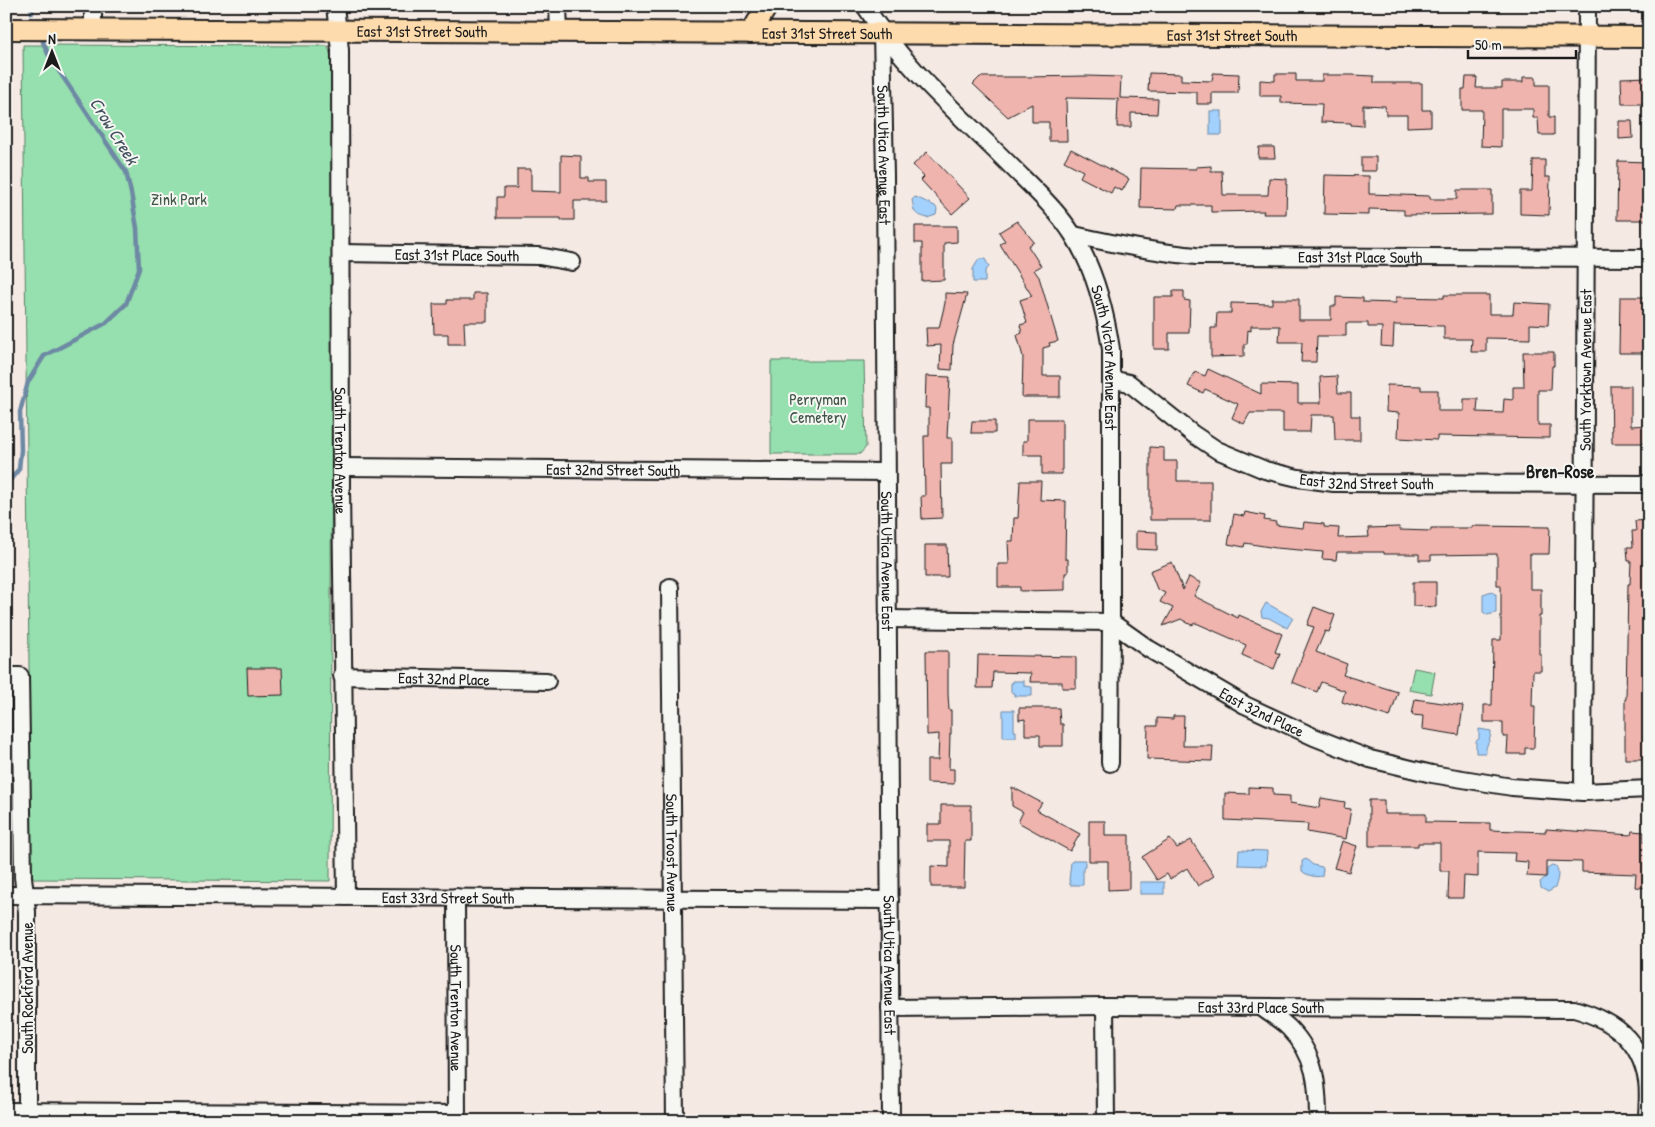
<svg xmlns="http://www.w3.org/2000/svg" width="1655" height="1127" font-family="'Patrick Hand',sans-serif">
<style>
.green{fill:#96dfae;stroke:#597e65}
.water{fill:#a3d1fe;stroke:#6d89a4}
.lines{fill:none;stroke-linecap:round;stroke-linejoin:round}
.stream{stroke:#6d89a4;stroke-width:4.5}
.building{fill:#efb4ae;stroke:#1c1c1c}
.minor-casing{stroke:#1c1c1c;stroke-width:20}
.major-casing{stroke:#1c1c1c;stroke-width:24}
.minor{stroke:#f6f6f2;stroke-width:16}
.major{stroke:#fedbac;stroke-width:20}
.labels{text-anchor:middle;stroke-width:4;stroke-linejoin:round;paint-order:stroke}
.street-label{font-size:16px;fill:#1c1c1c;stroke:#f6f6f2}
.park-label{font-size:16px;fill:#415648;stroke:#f6f6f2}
.water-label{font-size:18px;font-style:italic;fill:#445260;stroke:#f6f6f2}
.neighbourhood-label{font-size:18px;font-weight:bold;fill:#1c1c1c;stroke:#f6f6f2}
</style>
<rect width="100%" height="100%" fill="#f5e9e4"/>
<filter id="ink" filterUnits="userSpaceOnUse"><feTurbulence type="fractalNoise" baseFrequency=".02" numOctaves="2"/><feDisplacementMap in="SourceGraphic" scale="10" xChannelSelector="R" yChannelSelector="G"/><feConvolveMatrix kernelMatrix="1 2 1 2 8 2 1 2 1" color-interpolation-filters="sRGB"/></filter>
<g filter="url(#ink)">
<!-- green -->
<g class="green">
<path d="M23,45L328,46L333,64L330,881L35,879L31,874Z"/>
<path d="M771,361H864L866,447L860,454H771Z"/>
<path d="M1414,668L1435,672L1431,694L1409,690Z"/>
</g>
<!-- water -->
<g class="water">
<rect x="1210" y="111" width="12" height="24"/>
<path d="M915,197C923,200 928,203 935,206L937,209L936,215L927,218C912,213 915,213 912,200Z"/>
<path d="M979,259H985L989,267L985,271V282H973V269Z"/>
<path d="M1492,591L1494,594H1496V613L1487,615L1483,612V594Z"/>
<path d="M1266,603L1293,618L1287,628L1269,618L1262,617L1261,612Z"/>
<path d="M1013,681H1024V686L1032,687V696H1014V693H1011V683H1013Z"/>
<path d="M1003,710H1014V731H1016V737H1003Z"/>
<path d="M1479,729L1491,731C1491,742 1485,744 1486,753H1476V741L1479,739Z"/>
<path d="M1239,850L1267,851L1266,866L1238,865Z"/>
<path d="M1306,859L1313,865L1322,867L1323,869L1322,876C1316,878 1306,875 1302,871V861Z"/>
<path d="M1075,860H1085V866L1083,867V885H1070V881H1069L1071,862Z"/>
<path d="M1552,866L1556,867C1560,873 1557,881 1555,888L1548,892L1541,888L1540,882L1547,876V869Z"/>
<rect x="1140" y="882" width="24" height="12"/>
</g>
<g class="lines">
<!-- stream -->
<g class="stream">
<path d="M31,6L32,13"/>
<path d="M6,485L19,469L21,450L20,412L28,382L44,356L106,323L126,304L139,269L137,228L131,193L126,172L49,56L43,42"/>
</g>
</g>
<!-- building -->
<g class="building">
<path d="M1149,73L1181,74V80L1212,81L1213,73L1239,74L1238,93H1212V104H1197V92L1148,91Z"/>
<path d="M1275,74H1296V81H1322V75H1352L1374,76V83H1422V110H1431V126L1407,127V115H1386L1385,106L1363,105V126L1351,125V123L1321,122L1322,104L1281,103V96H1260V80L1275,81Z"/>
<path d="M1086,76L1121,77L1120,98L1158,99L1157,114L1131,113V127H1117L1118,99L1066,98L1067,141H1049V122H1032V104L1008,117L973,84L980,77H1026Z"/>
<path d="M1466,77H1477L1476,88H1502V82H1523V77H1536V85H1549V117H1554V135H1539L1538,118H1533V109H1501V147L1481,146L1482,110H1462V89H1465Z"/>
<path d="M1649,77V104H1622L1621,78Z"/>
<path d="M1619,121H1632L1633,138L1619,139Z"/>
<path d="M1259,147H1274L1275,158H1258Z"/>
<path d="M1071,149L1129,179L1122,191L1114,187L1111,193L1080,177L1083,171L1064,161Z"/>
<path d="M927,152L970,198L952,214L921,180L924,177L913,165Z"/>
<path d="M561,155L581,156V178H589V182H606V201H574V220H561V218H497V197H504V188H517V169H531V191L561,192Z"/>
<rect x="1361" y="157" width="15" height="14"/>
<path d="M1533,160H1545V177H1550L1549,215L1520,214V191H1532Z"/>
<path d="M1618,161L1647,162L1649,220H1617Z"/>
<path d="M1211,166V171H1222L1223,195H1268L1269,178L1287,179L1286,214H1263L1264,211L1211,212V205H1178L1177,209L1140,208L1141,168L1196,169V167Z"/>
<path d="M1325,175L1369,176V194L1430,196V199H1457V190H1492V214L1404,215V210L1369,209V215L1324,214Z"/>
<path d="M1017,221L1034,242L1028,246L1041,266L1034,270L1039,277L1058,341L1049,343L1050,346L1043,348V376H1060V397H1022L1023,357L1017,335L1022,333L1020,325L1027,323L1020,300L1032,296L1000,244L1005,241L999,232Z"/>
<path d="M915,226H957V242L944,243V280L922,281V243H915Z"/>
<path d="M1173,291H1184V300L1190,301L1189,333H1169V349H1154V297H1173Z"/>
<path d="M473,293H487V322H464L465,344H448V334H434L433,304H447V300H473Z"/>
<path d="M945,293L967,294L953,345L952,370L940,369L941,345L927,346L926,328H939L945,303Z"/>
<path d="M1444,295H1489V314H1513L1514,302L1549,304L1548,325L1530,324V339L1486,338V352H1471L1472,339H1444V326L1394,325L1393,347L1381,346L1382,327H1368V323H1346V336H1317L1316,362H1301L1302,342H1279L1280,326H1251V331L1248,330L1247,344H1244V356L1211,357V328H1216L1217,313H1231V303L1272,304V299H1299V320H1331V306H1336V297L1363,298V302L1396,303V297L1444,298Z"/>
<path d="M1620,297H1649V322H1646V353H1619Z"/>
<path d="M1523,352H1554V366H1552L1551,390H1538V425H1550V438L1437,436V440L1398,438L1399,413L1386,412L1387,385L1421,386V390H1438V411H1464V399H1478L1477,412L1503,413L1504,399L1513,400V387H1524Z"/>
<path d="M1208,369L1261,394V384L1298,385V403H1321L1320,377L1337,376L1338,393H1351V416H1360V440H1335L1334,415H1311L1310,432H1283V413H1250L1244,424L1232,418L1238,404L1205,389L1203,393L1188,386L1195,372L1205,376Z"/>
<path d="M926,376L950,377L947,438H952V464H941L942,518L922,519L921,496H925L924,436H929V408H925Z"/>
<path d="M1611,386H1631V426L1649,425V443H1612Z"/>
<path d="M1027,419H1062V474H1042V455H1023V441H1027Z"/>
<path d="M972,421H995V433H971Z"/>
<path d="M1150,447L1164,448V461H1177V481H1211V520H1150Z"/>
<path d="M1020,481H1041L1040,500L1066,501L1065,559H1068V573H1065V590L1020,591V587H998V564H1009L1008,541H1013L1014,518H1018Z"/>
<path d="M1245,512L1265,516L1264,520L1276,522V525L1303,528L1304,522L1324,524V527L1339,528L1338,538L1369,537L1368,528L1399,527L1400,530L1431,531V528H1472V526L1550,527L1549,554H1530V589H1541V616H1539V654H1541V671H1533L1532,706H1535L1534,748H1525V754H1507L1508,737H1503V722H1484V705H1492L1493,640H1501V585H1497V554L1431,555V560H1419V554H1384V552H1337L1336,560L1322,559L1323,552L1276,548L1245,543L1244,547L1228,544L1234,514L1244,516Z"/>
<path d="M1649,520V757H1642V759H1625V699H1626L1628,584H1630L1631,561H1628L1627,547H1633L1632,531H1636L1635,521Z"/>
<path d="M1136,531L1157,532V550L1136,549Z"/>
<path d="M925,545H947L948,577H925Z"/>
<path d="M1172,562L1183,590L1189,577L1201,583L1194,596L1238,618L1239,615L1282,634L1275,652L1280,654L1274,669L1242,655L1246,645L1196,623L1191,625L1181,619L1163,626L1173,608L1160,602L1165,593L1157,589L1150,571Z"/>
<path d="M1413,582H1436V607L1413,606Z"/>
<path d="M1314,607L1335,615L1329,632L1325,631L1316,652L1347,664L1343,675L1398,692L1390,717L1342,702L1345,691L1321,682L1317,692L1292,682L1314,627L1307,625Z"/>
<path d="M926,651H948V694L949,710H951V734H950L949,769H954V784L927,783V760H938L939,734L927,735Z"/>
<path d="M978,655L1076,657V688H1062V682H1030L1031,673L993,672L992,688H977Z"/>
<path d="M247,668H282L283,695L248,696Z"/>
<path d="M1415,699L1463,706L1459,735L1422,729L1423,716L1412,715Z"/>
<path d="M1019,708H1059L1060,724H1063V746H1040V735H1025V719L1019,720Z"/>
<path d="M1173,716H1184L1183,746H1213L1212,761L1147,759L1148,726H1157V718L1173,719Z"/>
<path d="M1012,787L1042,803L1037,810L1080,834L1070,851L1018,822L1023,812L1012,806Z"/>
<path d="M1249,787L1273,788V795L1290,796V803L1319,808L1321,798L1345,802L1344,808L1351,809L1346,839L1307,832L1308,824L1225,820V793L1249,794Z"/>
<path d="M1369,800H1384V814H1426V822L1490,823V830L1546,832V829L1631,835L1632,831L1644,832V842H1649V888L1635,887L1636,874L1582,872V862L1546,861V877L1527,876L1528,862L1514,861L1515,853L1478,852V877L1464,876L1463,898H1448L1449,871H1440V843H1418V846H1369Z"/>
<path d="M941,805H971V841H965L964,887H931V866L949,867V841H927V824H941Z"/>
<path d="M1089,821H1105V835H1129V889L1108,890V861H1089Z"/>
<path d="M1170,839L1177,848L1191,840L1214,876L1198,886L1187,868L1170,879L1167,874L1157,880L1142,857Z"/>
<path d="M1342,841L1357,846L1349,872L1334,868Z"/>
</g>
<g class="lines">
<!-- minor casing -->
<g class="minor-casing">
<g id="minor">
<path id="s1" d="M335,6L340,50L341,488L346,897"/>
<path d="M558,6L559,32"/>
<path id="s2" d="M865,6C904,68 961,116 1013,168C1034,189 1057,210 1073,235C1095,269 1105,310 1111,349V622L1110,763"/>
<path d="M93,29V6"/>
<path id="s3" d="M882,33L885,175L891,1121"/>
<path id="s4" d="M1074,235C1114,244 1154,252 1196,256L1649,258"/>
<path id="s5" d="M341,253L539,256L572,262"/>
<path id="s6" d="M1111,379L1129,383L1193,434L1217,450L1265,470L1298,478L1334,483L1649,484"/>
<path id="s7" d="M341,467L886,472"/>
<path id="s8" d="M670,587L675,1121"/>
<path id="s9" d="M887,619L1111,622L1149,649L1245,705L1314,737L1370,759L1432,774L1512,787L1583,792L1649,789"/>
<path d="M6,676H20L23,877L27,912V1121"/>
<path id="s10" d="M342,676L547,681"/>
<path id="s11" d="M1583,792L1587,6"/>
<path id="s12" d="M6,895L890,900"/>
<path id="s13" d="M456,897L457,1121"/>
<path d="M1105,1006L1106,1121"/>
<path d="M1261,1007C1270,1014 1281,1020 1289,1028C1316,1055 1318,1085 1318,1121"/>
<path id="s14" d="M890,1008L1105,1006L1574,1009C1613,1020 1640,1039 1647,1081C1649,1094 1647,1108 1647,1121"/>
<path d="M6,1111L457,1114"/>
</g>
</g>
<!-- major casing -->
<g class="major-casing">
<g id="major">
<path id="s15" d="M6,29L1649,37"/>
<path d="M751,33L767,6"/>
</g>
</g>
<!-- minor -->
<use href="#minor" class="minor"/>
<!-- major -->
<use href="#major" class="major"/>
</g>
</g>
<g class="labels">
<!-- street labels -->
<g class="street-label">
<text dy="6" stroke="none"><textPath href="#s15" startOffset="416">East 31st Street South</textPath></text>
<text dy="6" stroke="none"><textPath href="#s15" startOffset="821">East 31st Street South</textPath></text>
<text dy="6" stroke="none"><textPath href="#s15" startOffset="1226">East 31st Street South</textPath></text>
<text dy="6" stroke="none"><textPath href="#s3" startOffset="122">South Utica Avenue East</textPath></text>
<text dy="6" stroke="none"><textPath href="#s5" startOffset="116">East 31st Place South</textPath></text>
<text dy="6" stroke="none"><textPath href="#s4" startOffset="288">East 31st Place South</textPath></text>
<text dy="6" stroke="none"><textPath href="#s2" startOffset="439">South Victor Avenue East</textPath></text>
<text dy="6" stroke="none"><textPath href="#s11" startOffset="422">South Yorktown Avenue East</textPath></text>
<text dy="6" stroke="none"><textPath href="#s1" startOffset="445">South Trenton Avenue</textPath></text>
<text dy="6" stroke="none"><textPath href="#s7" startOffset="272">East 32nd Street South</textPath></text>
<text dy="6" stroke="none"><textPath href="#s6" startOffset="284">East 32nd Street South</textPath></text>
<text dy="6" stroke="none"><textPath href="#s3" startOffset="528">South Utica Avenue East</textPath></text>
<text dy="6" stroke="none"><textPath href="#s10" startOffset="102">East 32nd Place</textPath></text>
<text dy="6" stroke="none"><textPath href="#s9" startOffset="400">East 32nd Place</textPath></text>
<text dy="6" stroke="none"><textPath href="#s8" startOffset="266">South Troost Avenue</textPath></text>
<text dy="6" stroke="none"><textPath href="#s12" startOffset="442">East 33rd Street South</textPath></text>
<text dy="6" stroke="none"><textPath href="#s3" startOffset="932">South Utica Avenue East</textPath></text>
<text transform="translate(27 988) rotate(-90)" y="6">South Rockford Avenue</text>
<text dy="6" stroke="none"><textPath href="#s14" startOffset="371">East 33rd Place South</textPath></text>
<text dy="6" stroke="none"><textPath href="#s13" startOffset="111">South Trenton Avenue</textPath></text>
</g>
<!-- park labels -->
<g class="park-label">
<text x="179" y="205">Zink Park</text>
<text x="818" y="405">Perryman<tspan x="818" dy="18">Cemetery</tspan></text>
</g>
<!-- water labels -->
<g class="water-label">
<text transform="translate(114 131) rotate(58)" y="6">Crow Creek</text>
</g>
<!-- neighbourhood labels -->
<g class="neighbourhood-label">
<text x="1560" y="478">Bren-Rose</text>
</g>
</g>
<!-- margin -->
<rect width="1655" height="1127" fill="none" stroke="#f6f6f2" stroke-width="25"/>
<rect x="12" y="12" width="1630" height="1102" fill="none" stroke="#1c1c1c" stroke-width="2" filter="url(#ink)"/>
<!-- north arrow -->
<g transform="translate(52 52)" stroke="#f6f6f2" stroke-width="4" paint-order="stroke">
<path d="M0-4L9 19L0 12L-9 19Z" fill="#1c1c1c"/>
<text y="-8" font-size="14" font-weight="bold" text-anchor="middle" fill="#1c1c1c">N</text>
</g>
<!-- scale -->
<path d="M1468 50v8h108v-8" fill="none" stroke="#1c1c1c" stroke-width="2.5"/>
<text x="1475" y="50" font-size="15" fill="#1c1c1c" stroke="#f6f6f2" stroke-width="4" paint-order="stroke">50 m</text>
</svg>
